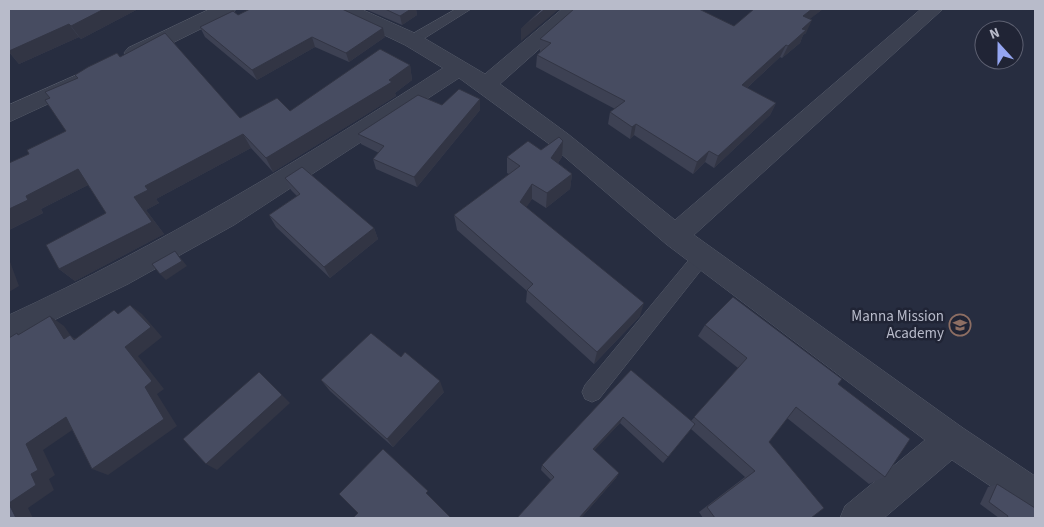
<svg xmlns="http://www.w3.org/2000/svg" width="1044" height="527" font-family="'Source Sans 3',sans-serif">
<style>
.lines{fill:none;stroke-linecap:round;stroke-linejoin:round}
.service-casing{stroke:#565b6a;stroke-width:1}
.minor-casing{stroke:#565b6a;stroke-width:1}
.tertiary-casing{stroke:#565b6a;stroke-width:1}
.service{fill:#3b4050;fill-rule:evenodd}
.minor{fill:#3b4050;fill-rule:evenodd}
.tertiary{fill:#3b4050;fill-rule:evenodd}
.wall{fill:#3d4153}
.shaded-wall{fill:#323544}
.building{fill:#474c61;stroke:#323544}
.labels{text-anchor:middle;stroke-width:5;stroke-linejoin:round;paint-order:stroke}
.poi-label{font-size:15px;fill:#b8bbca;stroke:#202435;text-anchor:end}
</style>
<rect width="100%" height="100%" fill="#272d40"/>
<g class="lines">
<!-- service casing -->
<g class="service-casing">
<g id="service">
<path d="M456,9H471L417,43H407L405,40L407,37Z"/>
<path d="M703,248L709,250L712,255L709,260L599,399L592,402L585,399L582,392L585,385L697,250Z"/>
</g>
</g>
<!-- minor casing -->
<g class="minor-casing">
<path id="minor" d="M335,9H361L419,35L485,74L562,9H584L500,84L568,134L675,220L921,9H943L694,235L963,428L1035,476V513L1023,508L952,460L884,518H840L845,506L925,440L666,244L552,146L459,78L234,225L128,284L9,342V315C161,245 302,159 443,68L405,45L338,13Z"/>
</g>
<!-- tertiary casing -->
<g class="tertiary-casing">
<g id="tertiary">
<path d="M210,9H236L233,13L142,58L135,60L128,58L124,53L128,48Z"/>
<path d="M81,73L89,75L92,80L89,85L9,122V105Z"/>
</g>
</g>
<!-- service -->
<use href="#service" class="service"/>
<!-- minor -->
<use href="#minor" class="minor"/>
<!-- tertiary -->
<use href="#tertiary" class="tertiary"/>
</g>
<!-- wall -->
<g class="wall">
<path d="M9,9H138L81,39L79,37L19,64L9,52Z"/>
<path d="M365,9H416L417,15L402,25Z"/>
<path d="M823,9L809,19L806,33L803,35L800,43L782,58L780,57L747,88L776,103L770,115L714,168L705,162L693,174L634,135L630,139L608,124L610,112L615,109L536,67L537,55L540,52V39L734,26Z"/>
<path d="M238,15L385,37L349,62L315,47L257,80L205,37L200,27Z"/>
<path d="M120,57L240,118L290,111L410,65L412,80L395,93L396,96L273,172L251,148L156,199L159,203L146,210L164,234L75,281L59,269L106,213L88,185L41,209L43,213L9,230V163L29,154L66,131L50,98L78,78Z"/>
<path d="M480,99V110L417,187L376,169L373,159L379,153L361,144L358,134L442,105Z"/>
<path d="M507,157H562L558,163L572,174L570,189L546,208L532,199L526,207L640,316L594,364L526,302L527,291L457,230L454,215L509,174L507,173Z"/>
<path d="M285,178L374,228L378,239L330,278L276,227L269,215L297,196L291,190Z"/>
<path d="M705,325L838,384L885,477L869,484L787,418L769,442L811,518H703L699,512L745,477L691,429L663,463L620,423L594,450L619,473L616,478L581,518H517L551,480L541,470L542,465L631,370L691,421L738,368L698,336Z"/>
<path d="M321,380L444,392L393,447L330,391Z"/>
<path d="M997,484L1035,518H999L980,504L988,487Z"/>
</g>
<!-- shaded-wall -->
<g class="shaded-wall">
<path d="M104,9H138L81,39L71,26Z"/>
<path d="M411,9H416L417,15L402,25L400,16Z"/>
<path d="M545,9H559L521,41V29Z"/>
<path d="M812,9H823L797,29L803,16Z"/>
<path d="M812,20L806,33L803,35L800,43L782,58L788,46L802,29Z"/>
<path d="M69,24L79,37L19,64L9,52V51Z"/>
<path d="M383,28L385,37L349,62L346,53Z"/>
<path d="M312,37L315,47L257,80L252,70Z"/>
<path d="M786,45L780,57L737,97L742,85Z"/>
<path d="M410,65L412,80L395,93L396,96L273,172L266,158L389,80Z"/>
<path d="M480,99V110L417,187L414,177Z"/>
<path d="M776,103L770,115L714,168L718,156Z"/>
<path d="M636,124L634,135L630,139L632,127Z"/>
<path d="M243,134L251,148L156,199L159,203L146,210L164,234L75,281L59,269L145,186Z"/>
<path d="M563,141L562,157L550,174L551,158Z"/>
<path d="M709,151L705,162L693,174L697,162Z"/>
<path d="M78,169L92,183L41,209L43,213L9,230V209L26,196Z"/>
<path d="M572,174L570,189L546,208L547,193Z"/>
<path d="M532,184V199L520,217V202Z"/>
<path d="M374,228L378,239L330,278L324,267Z"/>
<path d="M175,251L187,266L166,280L160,274Z"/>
<path d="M9,259L19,286L9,292Z"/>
<path d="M644,303L640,316L594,364L597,352Z"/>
<path d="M130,305L142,314L162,337L138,356L164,389L157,394L177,426L108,475L92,469L145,387L125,347Z"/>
<path d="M50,316L64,326L71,336L84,344L64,339Z"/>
<path d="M259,372L290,403L217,470L206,464Z"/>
<path d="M440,381L444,392L393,447L387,439Z"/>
<path d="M66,417L81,424L43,450L55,475L49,479L54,490L28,508L33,518H16L9,503L31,474L26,444Z"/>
<path d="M623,417L620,423L591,454L593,449Z"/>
<path d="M619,473L616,478L581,518H579Z"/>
</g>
<!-- building -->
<g class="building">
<path d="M9,9H104L71,26L69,24L9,51Z"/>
<path d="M250,9H342L383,28L346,53L312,37L252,70L200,27L233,11L238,15Z"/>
<path d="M385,9H411L400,16Z"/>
<path d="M542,9H545L521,29Z"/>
<path d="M574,9H699L734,26L754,9H812L803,16L812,20L802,29L806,30L788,46L786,45L742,85L776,103L718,156L709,151L697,162L636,124L632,127L610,112L625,101L537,55L551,43L540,39Z"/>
<path d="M165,33L240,118L277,98L290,111L380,49L410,65L389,80L392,82L266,158L243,134L145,186L148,190L134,197L152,222L59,269L46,245L106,213L78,169L26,196L28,200L9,209V163L29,154L27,150L66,131L45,100L50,98L45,92L78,78L75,75L88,67L117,53L120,57Z"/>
<path d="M459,89L480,99L414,177L373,159L384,146L358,134L418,95L442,105Z"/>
<path d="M559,137L563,141L551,158L572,174L547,193L532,184L520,202L644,303L597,352L527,290L533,284L454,215L520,166L507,157L528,141L541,150Z"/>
<path d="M302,167L374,228L324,267L269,215L300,194L285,178Z"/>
<path d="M175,251L182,261L160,274L152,264Z"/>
<path d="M733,297L842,379L838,384L910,439L885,477L796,407L769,442L824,508L811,518H715L707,507L755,471L694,417L747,358L705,325Z"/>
<path d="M130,305L151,327L125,347L152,381L145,387L164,419L92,469L66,417L26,444L38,470L31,474L36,485L9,503V338L17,333L18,335L50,316L64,339L70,335L74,340L114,310L118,314Z"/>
<path d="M371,333L401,357L405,352L440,381L387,439L321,380Z"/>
<path d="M631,370L695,424L668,457L623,417L593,449L619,473L579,518H517L554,477L542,465Z"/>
<path d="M259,372L282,395L206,464L183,439Z"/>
<path d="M383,449L428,491L426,493L451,518H353L358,513L339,494Z"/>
<path d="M997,484L1035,508V518H1007L1008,516L989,502Z"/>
<path d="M9,504L16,518H9Z"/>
</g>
<!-- icons -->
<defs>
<g id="school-ring" transform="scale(1.125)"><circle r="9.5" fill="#202435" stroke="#8d6e63" stroke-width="1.5"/><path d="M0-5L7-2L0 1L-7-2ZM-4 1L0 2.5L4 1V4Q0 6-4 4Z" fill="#8d6e63"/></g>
</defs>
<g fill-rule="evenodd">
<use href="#school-ring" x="960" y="325"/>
</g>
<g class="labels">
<!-- poi labels -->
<g class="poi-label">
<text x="944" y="321">Manna Mission<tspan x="944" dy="17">Academy</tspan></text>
</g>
</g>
<!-- border -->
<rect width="1044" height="527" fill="none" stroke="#b8bbca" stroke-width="20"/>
<!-- north arrow -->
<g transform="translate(999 45) rotate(339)"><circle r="24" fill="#202435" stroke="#5d6071"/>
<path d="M0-4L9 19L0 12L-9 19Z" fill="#95a6f2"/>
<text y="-8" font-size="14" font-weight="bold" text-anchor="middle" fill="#b8bbca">N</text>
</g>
</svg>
